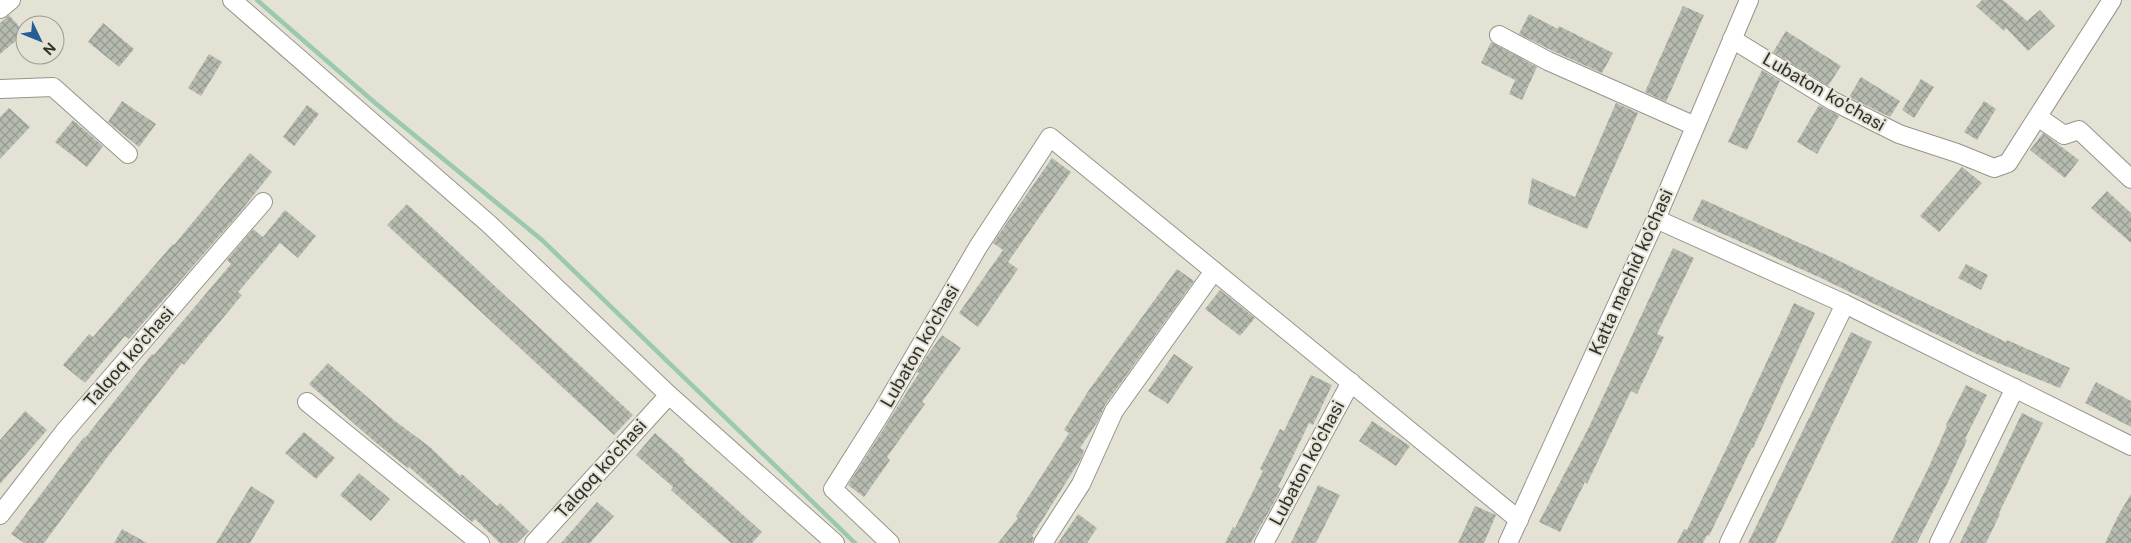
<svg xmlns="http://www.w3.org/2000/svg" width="2131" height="543" font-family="'Public Sans',sans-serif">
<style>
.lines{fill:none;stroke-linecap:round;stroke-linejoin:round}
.stream{stroke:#9bc9ae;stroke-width:4.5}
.building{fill:url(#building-cross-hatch)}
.minor-casing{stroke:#97958a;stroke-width:20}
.minor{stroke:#fff;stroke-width:18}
.labels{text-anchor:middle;stroke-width:4;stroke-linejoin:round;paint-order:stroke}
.street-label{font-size:18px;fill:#32312c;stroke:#e4e2d5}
</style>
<defs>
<pattern id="building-cross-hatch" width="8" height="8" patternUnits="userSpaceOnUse" patternTransform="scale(1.25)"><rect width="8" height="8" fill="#b6bbb0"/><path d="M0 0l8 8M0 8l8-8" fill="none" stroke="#95998f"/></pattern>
</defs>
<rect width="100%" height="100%" fill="#e4e2d5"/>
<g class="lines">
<!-- stream -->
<path class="stream" d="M257,0L374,102L542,240L855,543"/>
</g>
<!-- building -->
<g class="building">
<path d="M1982,0H2003L2027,21L2040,10L2055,26L2028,51L2006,28L2004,31L1976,6Z"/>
<path d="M1683,6L1704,15L1666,102L1645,92Z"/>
<path d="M1529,14L1558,29L1559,26L1613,53L1602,73L1553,51L1519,34Z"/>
<path d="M9,15L25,33L0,54V23Z"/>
<path d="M103,23L134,49L119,67L88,42Z"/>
<path d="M1786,31L1841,66L1828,86L1773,52Z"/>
<path d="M1491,42L1537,67L1522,100L1509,94L1515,80L1481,63Z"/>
<path d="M209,54L222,62L201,96L188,88Z"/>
<path d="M1762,70L1780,81L1747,150L1728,142Z"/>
<path d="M1861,77L1900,101L1890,117L1849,97Z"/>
<path d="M1921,79L1934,87L1914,118L1902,110Z"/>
<path d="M122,101L156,124L139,147L108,122Z"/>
<path d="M1984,101L1996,109L1977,140L1964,132Z"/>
<path d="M1616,103L1638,113L1587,229L1528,204L1532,178L1575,197Z"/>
<path d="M307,105L319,114L294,146L283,137Z"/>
<path d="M1819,105L1839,116L1817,154L1797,142Z"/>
<path d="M9,108L30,127L0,159V117Z"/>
<path d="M73,120L103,146L87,167L55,142Z"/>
<path d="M2043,133L2079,160L2065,178L2030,150Z"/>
<path d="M250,153L272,172L236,217L129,339L125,336L85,383L63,365L89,334L93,337L173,244L174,245Z"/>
<path d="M1052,158L1071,172L1008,262L1018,269L978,327L959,313L1003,250L993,243Z"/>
<path d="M1962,167L1982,183L1939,232L1920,216Z"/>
<path d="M2107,191L2131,213V243L2091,208Z"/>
<path d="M1702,199L1831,257L2006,342L2007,340L2070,368L2060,388L1981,356L1821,278L1692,220Z"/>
<path d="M407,204L633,415L614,435L387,225Z"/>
<path d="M285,210L316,236L298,258L280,243L238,292L242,295L184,365L182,363L109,455L44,543H24L11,534L84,437L85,438L152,354L154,355L231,264L227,260L253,229L263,237Z"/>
<path d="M1673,248L1694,258L1657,334L1664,337L1637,394L1631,391L1587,484L1585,482L1560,532L1539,522L1588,429Z"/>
<path d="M1966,264L1988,275L1981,290L1958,278Z"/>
<path d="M1177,269L1194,281L1105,405L1098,421L1080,448L1084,450L1082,457L1032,536L1034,538L1032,543H998L1018,518L1016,516L1069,433L1064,430L1089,390Z"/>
<path d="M1220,290L1255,318L1240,336L1205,309Z"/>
<path d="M1794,303L1815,313L1753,448L1752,447L1709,536L1707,535L1703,543H1677L1684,529L1687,530L1730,441Z"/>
<path d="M1851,332L1872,342L1801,490L1775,543H1748Z"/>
<path d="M942,335L961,348L922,402L925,404L887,457L890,460L864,497L848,485L919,373L917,372L926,357Z"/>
<path d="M1174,354L1193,367L1168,404L1148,391Z"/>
<path d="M328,363L395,421L430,447L460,476L462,474L497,506L500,503L529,531L517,543H500L475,519L472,522L409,467L408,468L375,442L309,384Z"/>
<path d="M1311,375L1332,385L1313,425L1309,423L1278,487L1281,488L1273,504L1251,543H1225L1233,527L1235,528L1263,471L1260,469L1280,429L1284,431Z"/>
<path d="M2096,382L2131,401V427L2085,403Z"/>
<path d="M1966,385L1987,395L1965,439L1967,440L1947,484L1917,543H1891L1927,471L1947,426L1946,425Z"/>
<path d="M25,411L47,430L0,484V440Z"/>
<path d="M2022,413L2043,423L1999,513L2000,514L1986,543H1960Z"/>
<path d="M1372,421L1410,446L1396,466L1359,441Z"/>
<path d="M304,432L335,458L316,479L285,453Z"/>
<path d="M655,433L685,460L684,462L762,532L752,543H731L671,490L673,487L636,455Z"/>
<path d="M359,473L390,499L371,521L340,495Z"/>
<path d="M1318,485L1340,495L1316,543H1291Z"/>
<path d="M251,486L275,501L250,543H216Z"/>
<path d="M2131,494V543H2105L2119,514Z"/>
<path d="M597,502L614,516L590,543H561Z"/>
<path d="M1475,506L1496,515L1484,543H1458Z"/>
<path d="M1078,514L1097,528L1087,543H1058Z"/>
<path d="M122,529L147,543H114Z"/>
</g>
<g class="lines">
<!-- minor casing -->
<g class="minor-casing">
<g id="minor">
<path d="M232,0L489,224L669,395L835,543"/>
<path d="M0,9L11,0"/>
<path d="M1499,35L1548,61L1695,126"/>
<path d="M1732,39L1833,101L1899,134L1957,153L1994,168L2008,163L2112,0"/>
<path d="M0,89L53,87L128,154"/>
<path d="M2038,117L2064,135L2079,130L2131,179"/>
<path d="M1656,219L1845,304L2131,446"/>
<path d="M307,402L480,543"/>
<path d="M0,515L64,432L263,202"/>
<path d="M534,543L669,395"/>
<path d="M890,543L833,489L881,413L978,247L1050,137L1519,520"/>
<path d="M1043,543L1081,484L1114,411L1214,271"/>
<path d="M1264,543L1351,382"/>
<path d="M1508,543L1656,219L1749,0"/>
<path d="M1729,543L1845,304"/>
<path d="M1939,543L2015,388"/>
</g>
</g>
<!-- minor -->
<use href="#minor" class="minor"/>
</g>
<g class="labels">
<!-- street labels -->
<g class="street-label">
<text transform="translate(1824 92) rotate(30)" y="6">Lubaton ko'chasi</text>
<text transform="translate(1631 272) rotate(-66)" y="6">Katta machid ko'chasi</text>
<text transform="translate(920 346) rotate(-60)" y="6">Lubaton ko'chasi</text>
<text transform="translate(129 357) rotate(-49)" y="6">Talqoq ko'chasi</text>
<text transform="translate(1307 463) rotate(-62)" y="6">Lubaton ko'chasi</text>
<text transform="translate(601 469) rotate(-48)" y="6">Talqoq ko'chasi</text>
</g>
</g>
<!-- north arrow -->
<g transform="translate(40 40) rotate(133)"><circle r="24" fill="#e4e2d5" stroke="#9d9b91"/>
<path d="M0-4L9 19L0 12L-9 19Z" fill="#255e96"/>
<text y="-8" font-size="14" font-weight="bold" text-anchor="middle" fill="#32312c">N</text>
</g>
</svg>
